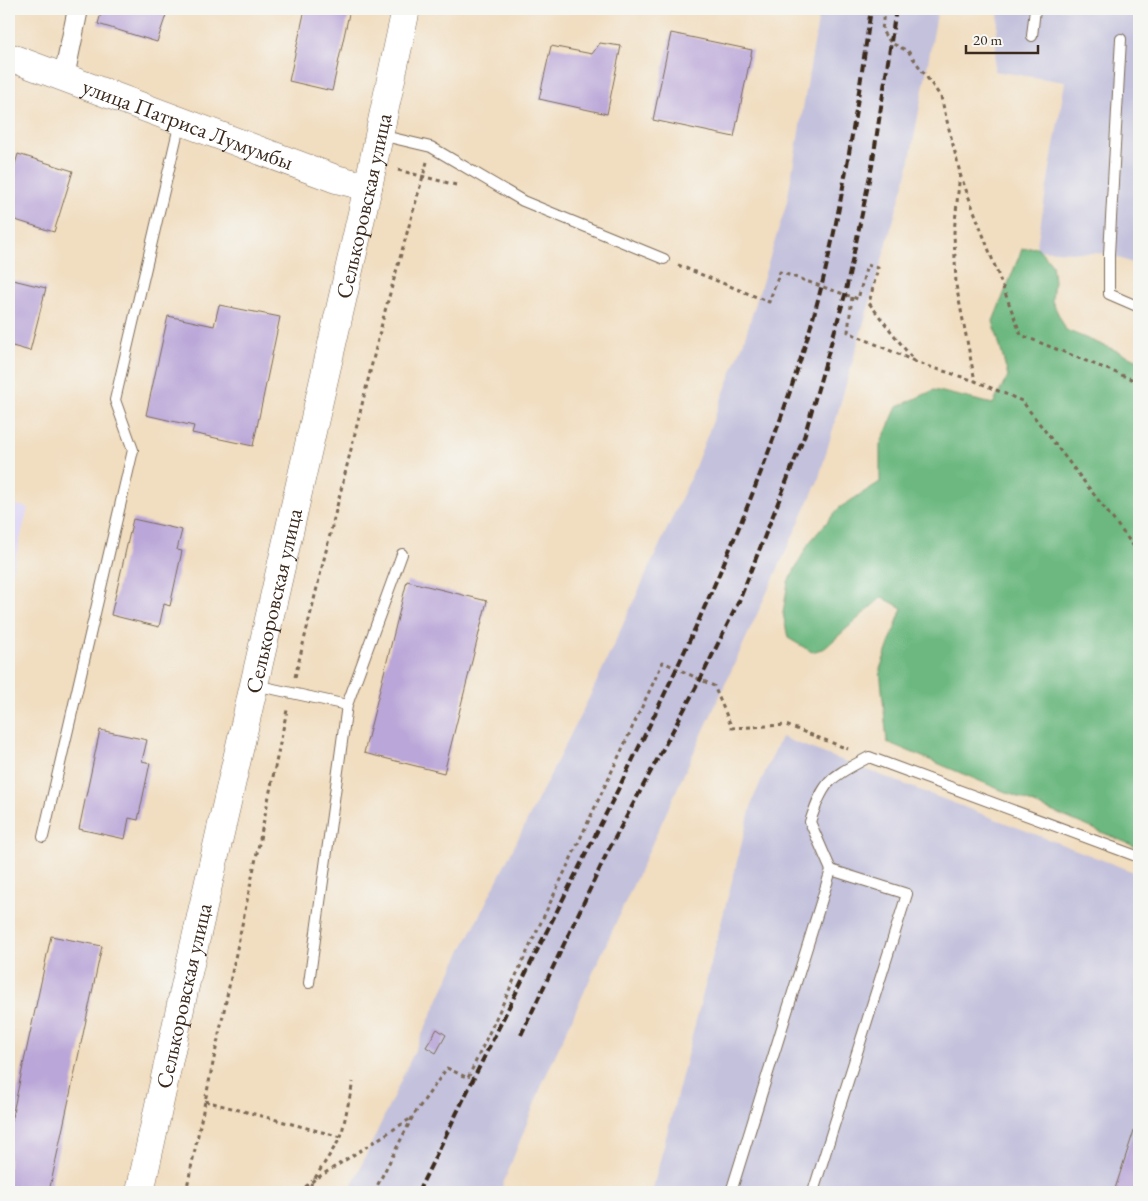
<svg xmlns="http://www.w3.org/2000/svg" width="1148" height="1201" font-family="'EB Garamond',serif">
<style>
.built{fill:#ded5f6}
.industrial{fill:#c3c1dc}
.forest{fill:#6cb880;stroke:#54714f}
.building{fill:#baa6d8}
.lines{fill:none;stroke-linecap:round;stroke-linejoin:round}
.lane-casing{stroke:#7b6956;stroke-width:12}
.street-casing{stroke:#7b6956;stroke-width:22}
.secondary-casing{stroke:#7b6956;stroke-width:29}
.primary-casing{stroke:#7b6956;stroke-width:29}
.path{stroke:#7b6956;stroke-width:3;stroke-dasharray:4 4;stroke-linecap:butt}
.lane{stroke:#fff;stroke-width:10}
.street{stroke:#fff;stroke-width:20}
.secondary{stroke:#fff;stroke-width:28}
.primary{stroke:#fff;stroke-width:28}
.rail{stroke:#3b2a1e;stroke-width:4;stroke-dasharray:8 4;stroke-linecap:butt}
.labels{text-anchor:middle;stroke-width:4;stroke-linejoin:round;paint-order:stroke}
.street-label{font-size:22px;fill:#3b2a1e;stroke:#f6f6f2}
</style>
<rect width="100%" height="100%" fill="#f6f6f2"/>
<filter id="ink" filterUnits="userSpaceOnUse"><feTurbulence type="fractalNoise" baseFrequency=".02" numOctaves="2"/><feDisplacementMap in="SourceGraphic" scale="10" xChannelSelector="R" yChannelSelector="G"/><feConvolveMatrix kernelMatrix="1 2 1 2 8 2 1 2 1" color-interpolation-filters="sRGB"/></filter>
<filter id="wash" filterUnits="userSpaceOnUse"><feTurbulence type="fractalNoise" baseFrequency=".0096" numOctaves="4" result="noise"/><feDisplacementMap in="SourceGraphic" scale="20" xChannelSelector="R" yChannelSelector="G"/><feGaussianBlur stdDeviation="1.12" result="paint"/><feColorMatrix in="noise" values="0 0 0 0 0 0 0 0 0 0 0 0 0 0 0 0 0 1.4 0 .05"/><feComposite in="paint" operator="in"/></filter>
<g filter="url(#wash)">
<rect width="100%" height="100%" fill="#f1ddbf"/>
<!-- built -->
<path class="built" d="M9,503L28,508L9,584Z"/>
<!-- industrial -->
<g class="industrial">
<path d="M820,9H938L908,170L818,481L543,1082L500,1192H349L454,966L591,694L691,477L744,341L787,202Z"/>
<path d="M999,9H1139V266L1109,254L1036,250L1065,82L994,71Z"/>
<path d="M781,737L1139,874V1192H652L753,799Z"/>
</g>
<!-- forest -->
<path class="forest" d="M1037,247L1052,264L1054,281L1052,301L1066,330L1139,360V848L887,742L880,669L902,608L882,597L825,648L812,652L788,638L783,613L788,582L809,543L839,508L880,482V445L897,407L934,390L993,404L1008,376L993,321L1022,249Z"/>
<g id="blocks">
<!-- building -->
<g class="building">
<path d="M102,9H168L157,42L98,24Z"/>
<path d="M305,9H350L332,91L289,81Z"/>
<path d="M671,33L752,50L734,137L653,120Z"/>
<path d="M600,43L621,46L607,114L539,99L551,46L592,54Z"/>
<path d="M18,154L73,171L54,232L9,218V185Z"/>
<path d="M9,279L46,288L30,351L9,345Z"/>
<path d="M219,305L280,317L253,446L192,433L194,426L146,415L168,316L214,326Z"/>
<path d="M133,519L182,530L177,550L182,551L170,606L164,604L159,627L111,615Z"/>
<path d="M407,581L487,601L444,773L364,753Z"/>
<path d="M100,730L147,740L142,761L150,763L138,820L129,818L125,839L79,829Z"/>
<path d="M51,936L102,946L49,1192H9V1131Z"/>
<path d="M437,1029L446,1035L436,1053L426,1047Z"/>
<path d="M1139,1115V1192H1114Z"/>
</g>
</g>
</g>
<g filter="url(#ink)">
<use href="#blocks" fill-opacity="0" stroke="#7b6956" stroke-width="1"/>
<g class="lines">
<!-- lane casing -->
<g class="lane-casing">
<g id="lane">
<path d="M1032,36L1035,9"/>
<path d="M1121,39L1109,254V294L1139,307"/>
<path d="M380,135L431,147L523,201L664,259"/>
<path d="M255,685L347,705"/>
<path d="M43,837L133,450L115,400L180,122"/>
<path d="M309,983L347,705L402,554"/>
<path d="M731,1192L831,870L810,822C824,779 830,778 869,757L1139,857"/>
<path d="M813,1192L907,894L831,870"/>
</g>
</g>
<!-- street casing -->
<g class="street-casing">
<path id="street" d="M64,77L78,9"/>
</g>
<!-- secondary casing -->
<g class="secondary-casing">
<g id="secondary">
<path id="s1" d="M9,57L336,179L368,187"/>
</g>
</g>
<!-- primary casing -->
<g class="primary-casing">
<g id="primary">
<path id="s2" d="M140,1192L185,986L368,187L406,9"/>
</g>
</g>
<!-- path -->
<g class="path">
<path d="M884,9L882,31L891,43L908,51L941,97L960,173L954,232L956,285L975,381"/>
<path d="M398,170L460,186"/>
<path d="M960,174L1021,335L1139,382"/>
<path d="M678,265L769,302L780,272L858,299L867,265L878,268L869,303L915,362L975,381L1022,401L1139,553"/>
<path d="M852,297L848,332L914,361"/>
<path d="M295,677L385,311L427,162"/>
<path d="M205,1101L341,1137"/>
<path d="M315,1178L341,1137L353,1082"/>
<path d="M186,1192L287,710"/>
<path d="M299,1192L314,1180L413,1117"/>
<path d="M306,1192L312,1183"/>
<path d="M374,1192L413,1116L447,1068L468,1078L663,662L714,686L732,728L786,725L848,749"/>
</g>
<!-- lane -->
<use href="#lane" class="lane"/>
<!-- street -->
<use href="#street" class="street"/>
<!-- secondary -->
<use href="#secondary" class="secondary"/>
<!-- primary -->
<use href="#primary" class="primary"/>
<!-- rail -->
<g class="rail">
<path d="M521,1035L608,851L700,680L739,601L804,437L845,295L872,166L896,9"/>
<path d="M418,1192C465,1096 512,1000 560,905C652,723 746,537 806,342C839,234 855,120 871,9"/>
</g>
</g>
</g>
<g class="labels">
<!-- street labels -->
<g class="street-label">
<text dy="8" stroke="none"><textPath href="#s1" startOffset="191">улица Патриса Лумумбы</textPath></text>
<text dy="8" stroke="none"><textPath href="#s2" startOffset="1011">Селькоровская улица</textPath></text>
<text dy="8" stroke="none"><textPath href="#s2" startOffset="606">Селькоровская улица</textPath></text>
<text dy="8" stroke="none"><textPath href="#s2" startOffset="201">Селькоровская улица</textPath></text>
</g>
</g>
<!-- margin -->
<rect width="1148" height="1201" fill="none" stroke="#f6f6f2" stroke-width="30"/>
<!-- scale -->
<path d="M966 45v8h72v-8" fill="none" stroke="#3b2a1e" stroke-width="2.5"/>
<text x="973" y="45" font-size="15" fill="#3b2a1e" stroke="#f6f6f2" stroke-width="4" paint-order="stroke">20 m</text>
</svg>
